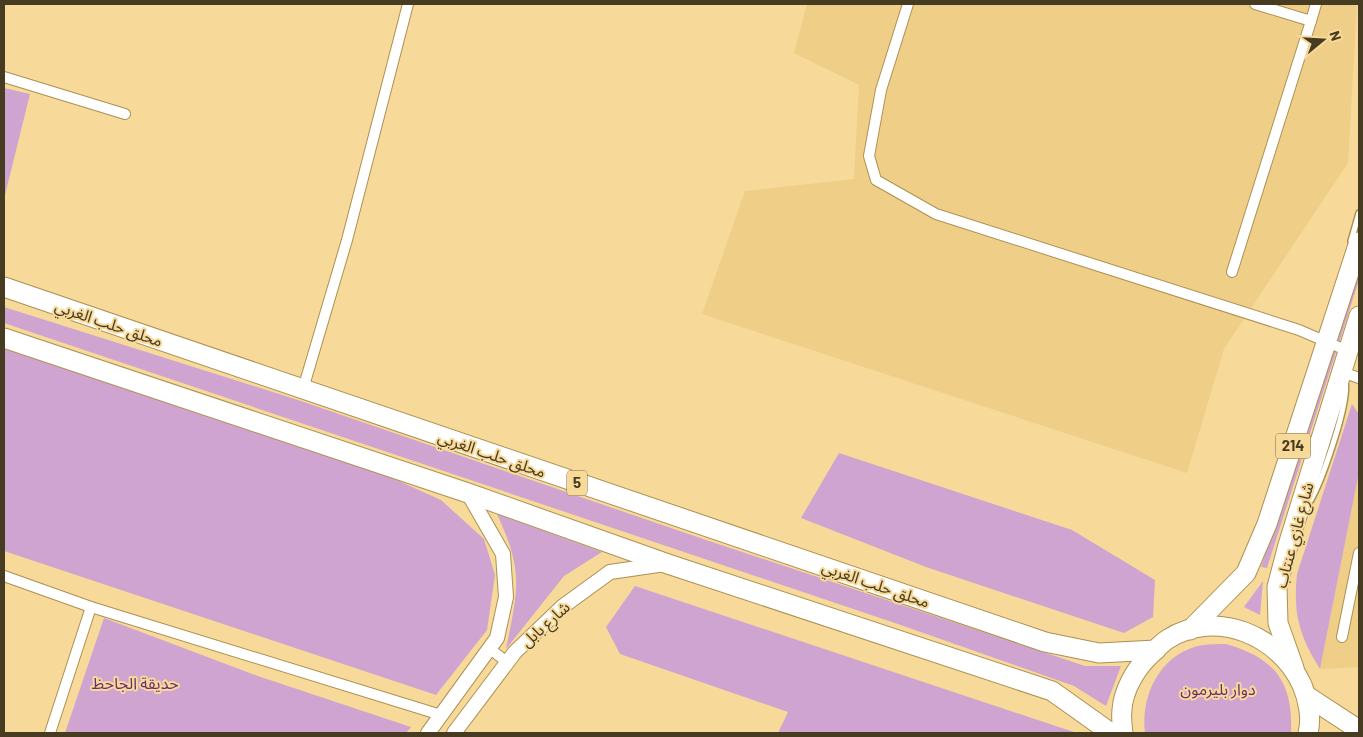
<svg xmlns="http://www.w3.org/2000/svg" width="1363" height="737" font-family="Barlow,'Noto Sans Arabic',sans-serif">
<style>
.built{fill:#efce88}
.green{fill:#cfa4d0}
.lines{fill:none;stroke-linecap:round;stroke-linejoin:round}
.lane-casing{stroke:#ad9153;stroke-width:8}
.street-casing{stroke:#ad9153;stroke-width:12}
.secondary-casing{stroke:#ad9153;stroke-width:16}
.highway-casing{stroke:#ad9153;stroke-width:21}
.lane{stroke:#fff;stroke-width:5}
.street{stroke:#fff;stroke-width:10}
.secondary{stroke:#fff;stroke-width:14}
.highway{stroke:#fff;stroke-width:19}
.labels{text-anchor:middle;stroke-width:4;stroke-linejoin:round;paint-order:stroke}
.shield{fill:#f7d999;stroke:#7c6a45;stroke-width:1}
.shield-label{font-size:15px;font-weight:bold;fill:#473b21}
.street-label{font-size:16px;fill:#473b21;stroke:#f7d999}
.park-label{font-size:16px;fill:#6c2c70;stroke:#f7d999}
</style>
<rect width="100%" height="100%" fill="#f7d999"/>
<!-- built -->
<g class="built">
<path d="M807,4H1357L1348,163L1224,349L1187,473L702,314L745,191L854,179L859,85L794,53Z"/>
<path d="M1359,472V667L1320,669Z"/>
</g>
<!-- green -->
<g class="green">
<path d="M4,88L30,94L4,199Z"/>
<path d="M1359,263V280L1267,568L1261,567Z"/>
<path d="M4,307L298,400L706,540L1085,666H1121L1106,706L1074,686L895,623L4,323Z"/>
<path d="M4,349L363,465L441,500L484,539L495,575L487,630L436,695L4,551Z"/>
<path d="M1352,404L1359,414V472L1320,669C1299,636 1293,613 1297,574Z"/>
<path d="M839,453L1072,530L1155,580L1153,617L1124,633L926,567L801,518Z"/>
<path d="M497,514L602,552L564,576L506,649C518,589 524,572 497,514Z"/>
<path d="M1263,581L1260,615L1244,607Z"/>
<path d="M635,586L1077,733H778L788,712L620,654L606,627Z"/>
<path d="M104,618L255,675L411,727L406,733H65Z"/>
<path d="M1226,644C1275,658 1293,682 1291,733H1145C1140,695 1161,652 1203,645C1210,644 1219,644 1226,644Z"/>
</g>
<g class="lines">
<!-- lane casing -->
<g class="lane-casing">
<g id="lane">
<path d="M1351,241L1359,213"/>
<path d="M1309,503C1321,484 1350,402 1345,381"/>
</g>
</g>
<!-- street casing -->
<g class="street-casing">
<g id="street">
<path d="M908,4L881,90L869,156L876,180L936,214L1299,330L1348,351"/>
<path d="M1255,4L1311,21L1316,4"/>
<path d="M4,77L125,114"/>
<path d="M1232,272L1311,21"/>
<path d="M1342,372L1359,378"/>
<path d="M303,389L347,240L408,4"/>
<path d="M4,576L91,607L441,715"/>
<path d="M1342,637L1359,553"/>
<path d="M490,649L507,662"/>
<path d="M50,733L91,607"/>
</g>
</g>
<!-- secondary casing -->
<g class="secondary-casing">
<g id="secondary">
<path d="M428,733L497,638L506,597L503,554L468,493"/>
<path d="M454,733L515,652L562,607L610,572L665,564"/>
</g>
</g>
<!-- highway casing -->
<g class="highway-casing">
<g id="highway">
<path d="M4,287L1045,642L1099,653L1156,650"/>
<path d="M4,338L468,493L668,564L1052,691L1111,733"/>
<path d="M1190,630L1246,573L1267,524L1359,242"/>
<path d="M1294,668L1278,623L1277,587L1288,545L1359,316"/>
<path d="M1307,696L1359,730"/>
<path d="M1123,733C1122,726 1121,718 1122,710C1123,691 1135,670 1148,657C1155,651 1161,643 1168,639C1216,608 1280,636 1302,685C1308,699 1312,718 1308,733"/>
</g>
</g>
<!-- lane -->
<use href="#lane" class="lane"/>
<!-- street -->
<use href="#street" class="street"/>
<!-- secondary -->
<use href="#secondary" class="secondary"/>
<!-- highway -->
<use href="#highway" class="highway"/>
</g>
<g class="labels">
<!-- shield labels -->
<g class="shield">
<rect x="1275.5" y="433.5" width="35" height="25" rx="4"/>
<rect x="567" y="470.5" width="20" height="25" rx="4"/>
</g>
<g class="shield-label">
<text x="1293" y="451">214</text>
<text x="577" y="488">5</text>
</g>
<!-- street labels -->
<g class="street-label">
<text transform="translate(109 323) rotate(19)" y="6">محلق حلب الغربي</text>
<text transform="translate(492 454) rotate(19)" y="6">محلق حلب الغربي</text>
<text transform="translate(1294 535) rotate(-75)" y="6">شارع غازي عنتاب</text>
<text transform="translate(876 584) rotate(19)" y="6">محلق حلب الغربي</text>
<text transform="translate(545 624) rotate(-42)" y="6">شارع بابل</text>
</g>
<!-- park labels -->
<g class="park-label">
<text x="135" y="689">حديقة الجاحظ</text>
<text x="1218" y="695">دوار بليرمون</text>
</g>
</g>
<!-- border -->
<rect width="1363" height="737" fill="none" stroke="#473b21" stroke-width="10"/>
<!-- north arrow -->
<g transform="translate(1323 40) rotate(72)" stroke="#f7d999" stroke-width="4" paint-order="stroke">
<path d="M0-4L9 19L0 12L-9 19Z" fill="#473b21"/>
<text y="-8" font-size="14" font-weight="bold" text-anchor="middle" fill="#473b21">N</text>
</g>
</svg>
